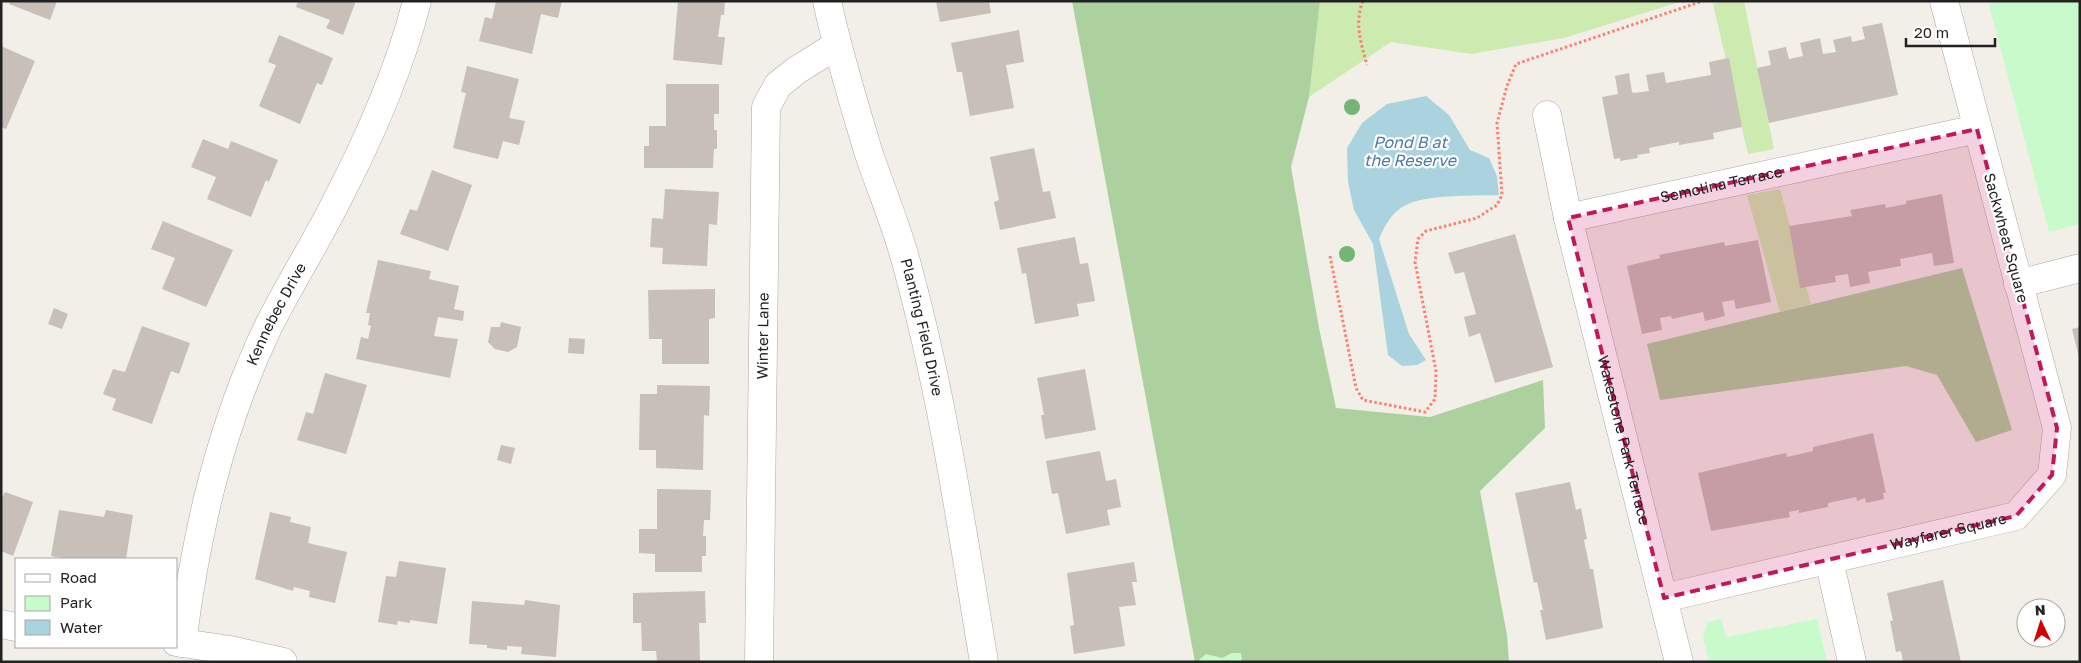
<svg xmlns="http://www.w3.org/2000/svg" width="2081" height="663" font-family="'Golos Text',sans-serif">
<style>
.grass{fill:#cdebb0}
.forest{fill:#add19e}
.park{fill:#c8facc}
.water{fill:#aad3df}
.building{fill:#c7bfb8}
.lines{fill:none;stroke-linecap:round;stroke-linejoin:round}
.minor-casing{stroke:#a9a9a9;stroke-width:29}
.path{stroke:#fa8072;stroke-width:3;stroke-dasharray:2.5 2.5;stroke-linecap:butt}
.minor{stroke:#fff;stroke-width:28}
.tree{fill:#74b475}
.marked{fill:#c2185b;fill-opacity:0.2;stroke:#c2185b;stroke-width:4;stroke-dasharray:10 6;stroke-linejoin:round}
.labels{text-anchor:middle;stroke-width:4.5;stroke-linejoin:round;paint-order:stroke}
.street-label{font-size:15px;fill:#222;stroke:#fff}
.water-label{font-size:16px;font-style:italic;fill:#4a7aab;stroke:#fff}
</style>
<rect width="100%" height="100%" fill="#f2efe9"/>
<!-- grass -->
<g class="grass">
<path d="M1320,1H1683L1564,38L1471,54L1391,42L1309,97Z"/>
<path d="M1723,1H1744L1774,149L1748,154L1713,4Z"/>
<path d="M1780,189L1811,304L1780,312L1747,195Z"/>
</g>
<!-- forest -->
<g class="forest">
<path d="M1072,1H1320L1309,97L1291,167L1319,328L1336,408L1430,417L1543,380L1545,428L1480,491L1507,635L1509,662H1195Z"/>
<path d="M1962,268L2012,430L1976,442L1937,375L1906,366L1660,400L1647,344Z"/>
</g>
<!-- park -->
<g class="park">
<path d="M2000,1H2080V224L2049,232L1989,5Z"/>
<path d="M1721,619L1726,637L1817,619L1827,662H1709L1703,637L1708,622Z"/>
<path d="M1232,653H1241L1242,662H1199V660L1206,654L1222,658Z"/>
</g>
<!-- water -->
<path class="water" d="M1426,96L1449,115L1470,150L1489,158L1497,176L1499,195C1474,196 1425,194 1404,206C1391,213 1384,227 1379,239L1409,334L1426,360L1417,365L1402,366L1388,355L1373,244L1354,210L1348,182L1347,148L1362,123L1387,104Z"/>
<!-- building -->
<g class="building">
<path d="M10,1H57L50,20L9,4Z"/>
<path d="M298,1H356L343,35L326,28L330,20L296,7Z"/>
<path d="M496,1H562L558,18L541,14L532,54L479,41L485,17L492,19Z"/>
<path d="M678,1H725L724,15H721L718,37H725L722,65L673,60Z"/>
<path d="M936,1H989L991,13L940,22Z"/>
<path d="M1882,23L1898,95L1769,123L1757,68L1771,65L1768,51L1786,47L1789,59L1803,56L1800,43L1820,38L1823,54L1836,52L1833,40L1851,36L1852,42L1865,39L1862,27Z"/>
<path d="M1019,30L1024,62L1006,65L1014,108L970,116L962,72H957L951,43Z"/>
<path d="M279,35L333,58L322,85L317,83L300,124L259,106L276,65L268,62Z"/>
<path d="M1,46L35,61L6,129L1,127Z"/>
<path d="M1729,58L1742,127L1713,133L1714,139L1679,145V142L1649,148L1650,153L1637,155L1638,158L1620,161V158L1614,159L1602,97L1618,94L1615,76L1629,73L1632,92L1634,93L1649,91L1646,75L1664,72L1666,83L1711,75L1709,62Z"/>
<path d="M467,66L519,79L509,118L525,121L519,145L503,141L498,159L453,148L466,93L461,92Z"/>
<path d="M666,84H719V114H714V130H717V149H714L713,168H644V146H649V126H666Z"/>
<path d="M203,139L228,149L231,141L278,160L269,182L266,180L251,217L207,199L216,177L191,167Z"/>
<path d="M1034,148L1043,192L1050,191L1056,218L1000,230L994,202L999,200L990,157Z"/>
<path d="M432,170L472,185L448,251L400,234L410,209L417,211Z"/>
<path d="M665,189L719,192L717,225L709,224L707,266L662,264L663,248L650,247L652,218L663,219Z"/>
<path d="M1942,194L1954,263L1934,266L1932,253L1900,259L1901,266L1868,272L1870,283L1850,287L1848,274L1835,276L1836,282L1800,288L1789,226L1852,216L1850,210L1885,204L1886,208L1906,204V201Z"/>
<path d="M163,221L233,250L206,307L162,289L175,258L151,249Z"/>
<path d="M1515,234L1553,367L1495,383L1480,333L1469,337L1464,317L1476,314L1464,272L1455,274L1448,253Z"/>
<path d="M1075,237L1080,264L1088,263L1095,301L1077,304L1079,316L1035,324L1026,273L1022,274L1017,248Z"/>
<path d="M1758,240L1771,302L1736,309L1734,300L1722,302L1725,316L1705,321L1703,312L1672,319L1671,316L1660,318L1662,330L1642,334L1627,266L1660,258L1659,255L1724,242L1725,246Z"/>
<path d="M378,260L431,271L429,279L459,286L454,309L464,311L463,321L438,317L434,336L458,339L450,378L356,359L361,337L368,339L371,326L368,325L370,313H366Z"/>
<path d="M715,289V318L709,319V364H662V339H649L648,290Z"/>
<path d="M54,308L68,314L62,329L48,324Z"/>
<path d="M501,322L521,327L517,347L508,352L495,349L488,342L491,327H500Z"/>
<path d="M142,326L190,343L179,374L171,371L152,424L112,410L116,399L103,394L113,369L125,372Z"/>
<path d="M2080,327V357H2079L2072,329Z"/>
<path d="M569,338L585,339L584,354L568,353Z"/>
<path d="M1085,369L1096,430L1045,439L1041,415H1044L1037,378Z"/>
<path d="M325,373L367,385L346,454L297,440L306,412L313,414Z"/>
<path d="M657,385L710,386L709,416L704,415L703,470L656,468V450H639L640,394H657Z"/>
<path d="M1873,433L1886,493H1883L1884,499L1866,503L1865,498L1857,501L1856,497L1828,503V507L1799,513V510L1789,512L1790,517L1711,531L1698,473L1786,453L1787,457L1813,451V447Z"/>
<path d="M501,445L515,448L511,464L497,460Z"/>
<path d="M1100,451L1106,481L1116,479L1121,507L1107,510L1110,525L1066,534L1058,493L1052,494L1046,461Z"/>
<path d="M1570,482L1576,510L1581,508L1587,539L1584,540L1590,569H1593L1603,628L1546,640L1540,610H1543L1537,582L1534,583L1515,493Z"/>
<path d="M657,489L711,490L710,520H704L703,536H706V556H702V572H655V554L639,553V529H657Z"/>
<path d="M5,492L33,502L13,556L1,551V500Z"/>
<path d="M59,510L104,517L106,510L133,515L126,559H68L51,556Z"/>
<path d="M270,512L291,517L290,522L311,527L308,543L347,552L335,603L309,597L310,591L294,587L293,591L255,579Z"/>
<path d="M399,561L446,568L437,624L410,620V623L398,621L397,625L378,622L386,576L396,577Z"/>
<path d="M1134,562L1137,582H1132L1136,605L1119,607L1125,646L1074,654L1070,626L1074,625L1067,573Z"/>
<path d="M1943,580L1961,662H1903L1901,651L1896,652L1890,621H1893L1887,593Z"/>
<path d="M705,591L706,623H699L700,662H657L656,651H642L641,623H633V593Z"/>
<path d="M525,600L560,605L556,657L521,654L522,647L507,646V650L487,648V645L469,644L472,601L524,605Z"/>
</g>
<g class="lines">
<!-- minor casing -->
<g class="minor-casing">
<g id="minor">
<path id="s1" d="M827,1C838,52 853,101 868,151C881,190 898,229 908,269C943,398 962,530 984,662"/>
<path id="s2" d="M1547,115L1568,218L1977,129"/>
<path id="s3" d="M1568,218L1679,662"/>
<path d="M2018,284L2080,268"/>
<path d="M1829,560L1852,662"/>
<path id="s4" d="M1664,598L2016,516L2052,475L2057,428L1944,1"/>
<path d="M1,624L16,627"/>
<path d="M176,642L230,650L283,662"/>
<path id="s5" d="M182,643C196,533 220,427 268,327C289,285 314,246 335,204C369,139 399,72 417,1"/>
<path id="s6" d="M759,662L766,107L778,85L797,70L837,45"/>
</g>
</g>
<!-- path -->
<g class="path">
<path d="M1363,1C1354,23 1361,43 1367,65"/>
<path d="M1330,256L1356,388L1363,400L1425,412L1435,399L1436,371L1415,262L1418,239L1426,231L1477,218L1497,205L1502,195L1497,123L1507,86L1516,64L1703,1"/>
</g>
<!-- minor -->
<use href="#minor" class="minor"/>
</g>
<!-- trees -->
<g class="tree">
<circle cx="1352" cy="107" r="8"/>
<circle cx="1347" cy="254" r="8"/>
</g>
<!-- marked area -->
<path class="marked" d="M1977,129L2057,428L2052,475L2016,516L1664,598L1568,218Z"/>
<g class="labels">
<!-- street labels -->
<g class="street-label">
<text dy="5" stroke="none"><textPath href="#s2" startOffset="262">Semolina Terrace</textPath></text>
<text transform="translate(2006 238) rotate(75)" y="5">Sackwheat Square</text>
<text dy="5" stroke="none"><textPath href="#s5" startOffset="344">Kennebec Drive</textPath></text>
<text dy="5" stroke="none"><textPath href="#s1" startOffset="340">Planting Field Drive</textPath></text>
<text dy="5" stroke="none"><textPath href="#s6" startOffset="326">Winter Lane</textPath></text>
<text dy="5" stroke="none"><textPath href="#s3" startOffset="229">Wakestone Park Terrace</textPath></text>
<text dy="5" stroke="none"><textPath href="#s4" startOffset="292">Wayfarer Square</textPath></text>
</g>
<!-- water labels -->
<g class="water-label">
<text x="1410" y="148">Pond B at<tspan x="1410" dy="18">the Reserve</tspan></text>
</g>
</g>
<!-- border -->
<rect width="2081" height="663" fill="none" stroke="#222222" stroke-width="5"/>
<!-- legend -->
<rect x="15" y="558" width="162" height="90" fill="#ffffff" stroke="#a7a7a7"/>
<rect x="25" y="574" width="25" height="8" fill="#ffffff" stroke="#a7a7a7"/>
<text x="60" y="583" font-size="15" fill="#222222">Road</text>
<rect x="25" y="596" width="25" height="15" fill="#c8facc" stroke="#a7a7a7"/>
<text x="60" y="608" font-size="15" fill="#222222">Park</text>
<rect x="25" y="620" width="25" height="15" fill="#aad3df" stroke="#a7a7a7"/>
<text x="60" y="633" font-size="15" fill="#222222">Water</text>
<!-- north arrow -->
<g transform="translate(2041 623) rotate(356)"><circle r="24" fill="#ffffff" stroke="#a7a7a7"/>
<path d="M0-4L9 19L0 12L-9 19Z" fill="#d40000"/>
<text y="-8" font-size="14" font-weight="bold" text-anchor="middle" fill="#222222">N</text>
</g>
<!-- scale -->
<path d="M1906 38v8h89v-8" fill="none" stroke="#222222" stroke-width="2.5"/>
<text x="1914" y="38" font-size="15" fill="#222222" stroke="#ffffff" stroke-width="4" paint-order="stroke">20 m</text>
</svg>
